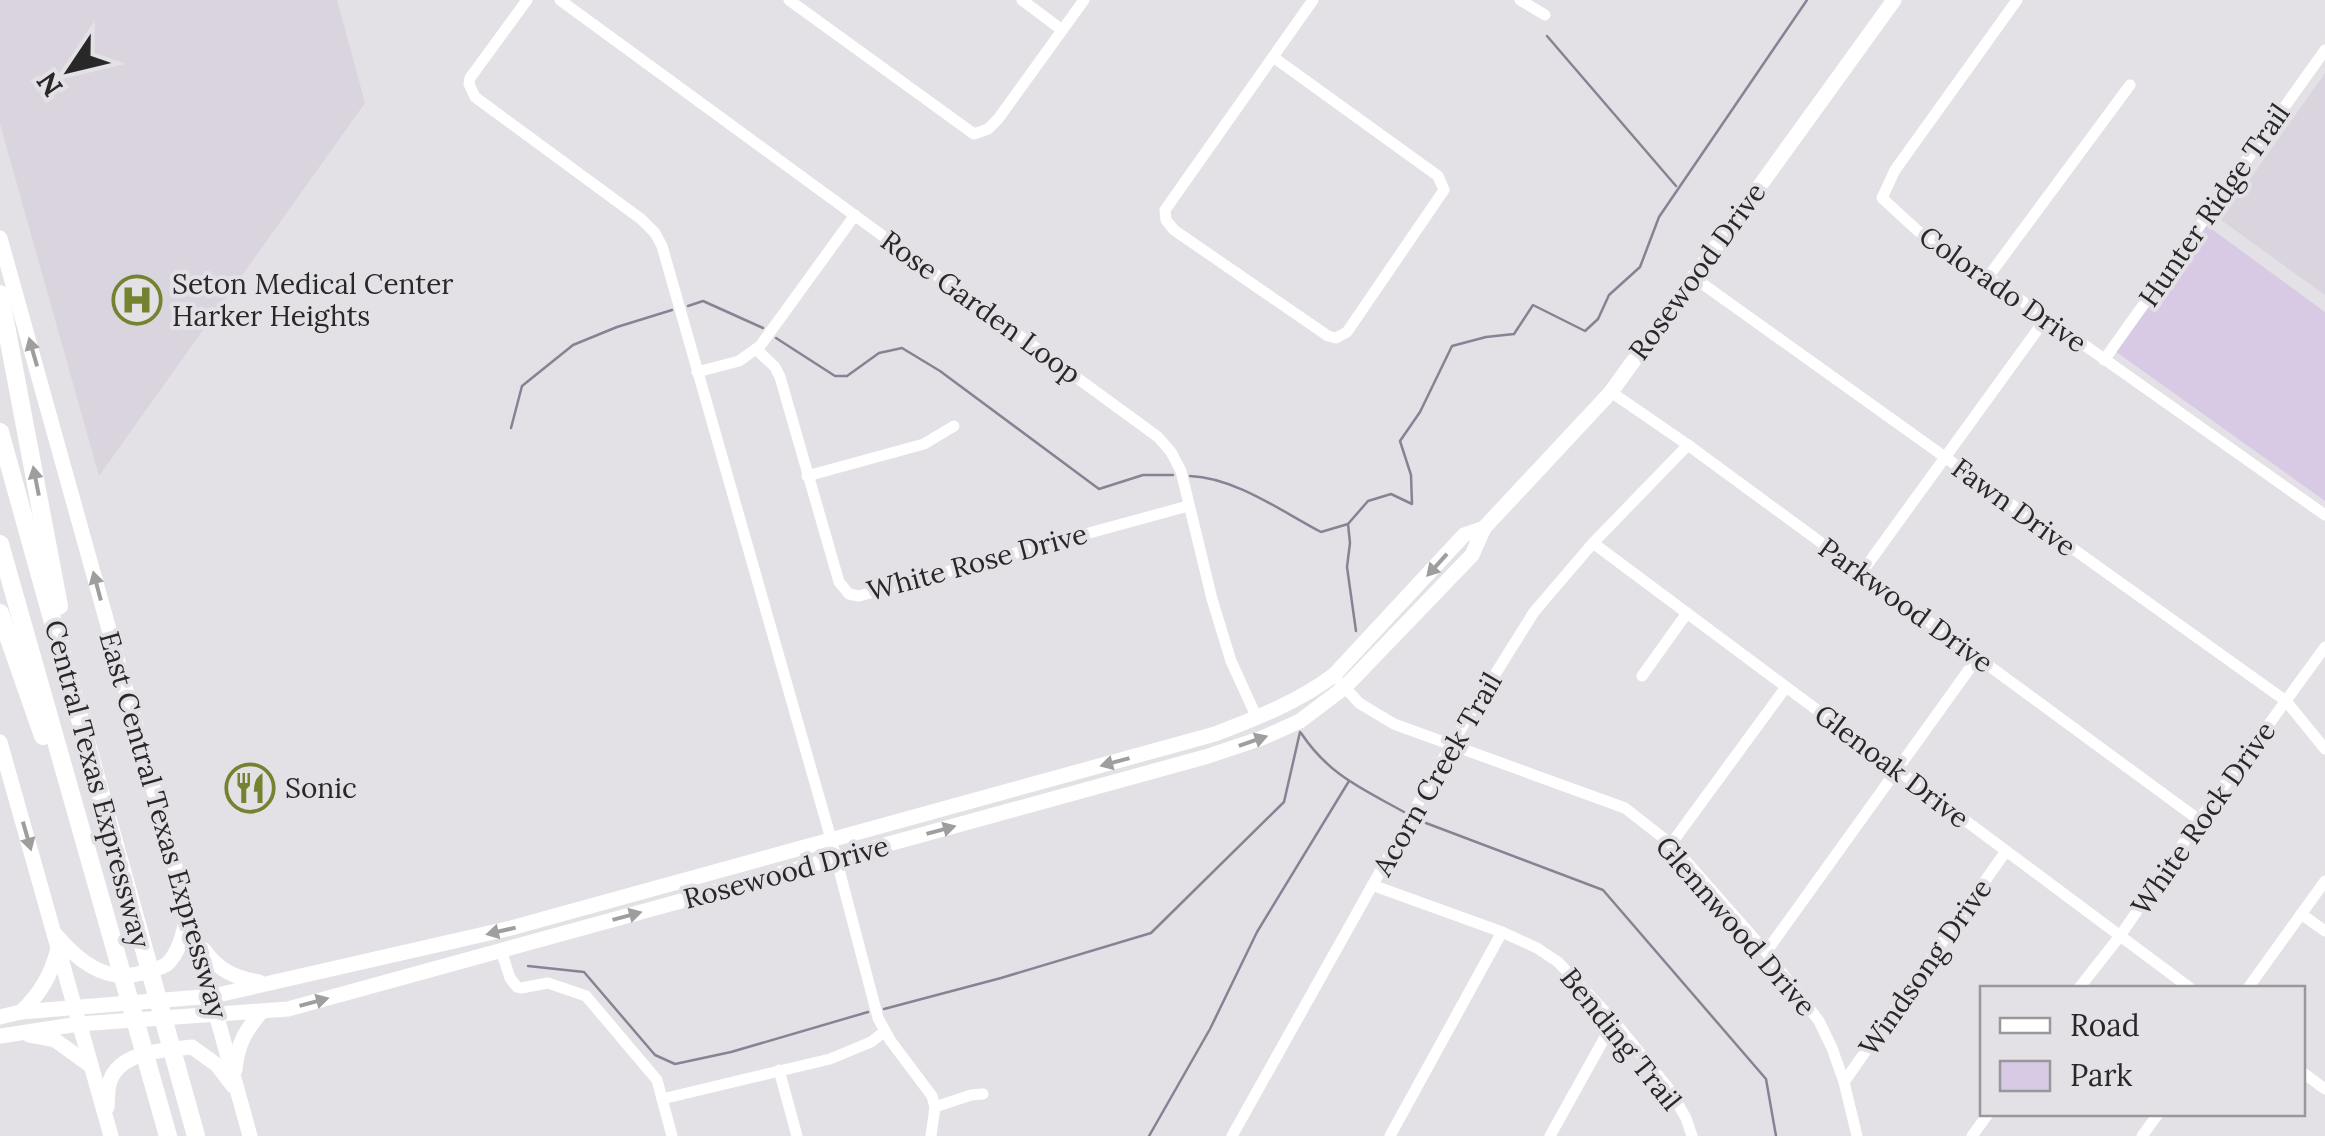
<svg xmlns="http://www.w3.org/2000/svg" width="2325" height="1136" font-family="Lora,serif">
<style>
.built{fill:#dad4df}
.green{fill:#d8cae5}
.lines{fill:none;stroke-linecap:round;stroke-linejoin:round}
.stream{stroke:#8b8194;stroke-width:2.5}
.minor{stroke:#fff;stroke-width:11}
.major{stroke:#fff;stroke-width:15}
.highway{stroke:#fff;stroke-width:18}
.oneway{fill:#9e9e9f}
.labels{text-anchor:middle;stroke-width:8;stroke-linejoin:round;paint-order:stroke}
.street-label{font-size:28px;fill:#282829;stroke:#e3e1e5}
.poi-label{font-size:28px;fill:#282829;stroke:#e3e1e5;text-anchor:start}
</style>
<rect width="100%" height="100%" fill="#e3e1e5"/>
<!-- built -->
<g class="built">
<path d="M0,0H337L365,103L99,476L0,124Z"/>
<path d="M2325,73V295L2221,220Z"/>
</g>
<!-- green -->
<path class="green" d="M2202,222L2325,312V501L2112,349Z"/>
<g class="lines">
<!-- stream -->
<g class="stream">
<path d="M1547,36L1676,186"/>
<path d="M688,306L703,301L763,328"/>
<path d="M776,338L835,376H847L879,353L902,348L940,371L1099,489L1143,475H1173"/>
<path d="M511,428L522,386L573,345L617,327L672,310"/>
<path d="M1190,476C1236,478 1281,511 1321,532L1348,524"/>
<path d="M1356,631L1347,567L1350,543L1348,524L1368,501L1391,494L1412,504L1411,475L1400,441L1420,412L1452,346L1486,337L1514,334L1533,305L1585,331L1598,319L1609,295L1640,267L1659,217L1807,0"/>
<path d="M1301,733C1329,775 1361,788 1404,812"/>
<path d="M1418,820L1603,890L1766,1079L1776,1136"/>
<path d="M528,966L584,972L655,1055L675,1064L731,1052L868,1012"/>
<path d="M884,1009L1001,978L1151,933L1284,802L1300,732"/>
<path d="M1149,1136L1210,1029L1257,932L1349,781"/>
</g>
<!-- minor -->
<g class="minor">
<path d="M527,0L470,78L469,84L475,97L641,219L655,233L662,246L831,839L878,1018L890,1040L932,1096L935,1107L931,1136"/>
<path d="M560,0L1158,437L1171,452L1181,471L1212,599L1231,661L1257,718"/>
<path d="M789,0L974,134L988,129L998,119L1084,0"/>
<path d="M1022,0L1062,30"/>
<path d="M1520,0L1545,15"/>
<path d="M2017,0L1895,170L1882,198L1918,231L1988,277L2325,515"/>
<path d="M1273,57L1438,176L1444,190L1347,332L1336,338L1328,336L1174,230L1166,220L1165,210L1313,0"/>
<path d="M1693,277L2286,701L2325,749"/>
<path d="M1988,277L2130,85"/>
<path d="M756,349L775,367L780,377L839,582L849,594L859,596L1188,506"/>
<path d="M2104,360L2325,50"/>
<path d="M697,372L739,361L760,346L855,215"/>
<path d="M1611,392L1688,445L2199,820"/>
<path d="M807,476L924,444L954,426"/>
<path d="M1593,543L2190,988"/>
<path d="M1862,572L2046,318"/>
<path d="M1642,676L1687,613"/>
<path d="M1340,682L1359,703L1394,724L1625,808L1671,844L1766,952L1819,1021L1832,1048L1844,1082L1857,1136"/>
<path d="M1671,844L1786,687"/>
<path d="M1372,885L1502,932L1537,948L1558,962L1614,1021L1669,1089L1686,1118L1692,1136"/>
<path d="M2301,914L2325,931"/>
<path d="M501,950L510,978L517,987L521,988L548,983L586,996L657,1080L672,1136"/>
<path d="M1766,952L1978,657"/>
<path d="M2079,988L2120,936L2199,820L2325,647"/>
<path d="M2248,988L2325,881"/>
<path d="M779,1070L797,1136"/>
<path d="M2302,1072L2325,1089"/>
<path d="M1844,1082L2006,851"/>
<path d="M662,1099L830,1059L871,1042L885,1031"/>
<path d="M935,1107L971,1095L983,1094"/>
<path d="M1232,1136L1452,743L1534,612L1593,543L1688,445"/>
<path d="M1390,1136L1502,932"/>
<path d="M1550,1136L1614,1021"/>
<path d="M1972,1136L1988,1114"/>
<path d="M2142,1136L2158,1114"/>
</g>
<!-- major -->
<g class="major">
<path d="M0,238L250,1136"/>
<path d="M0,742L111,1136"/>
<path d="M57,936C79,962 108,985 145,972C151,970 162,968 167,964C180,952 184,930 188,913"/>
<path d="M204,950C218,970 235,978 259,982"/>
<path d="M21,1012C41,993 51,975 58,949"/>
<path d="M0,1017L21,1012L213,996L511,928L1215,734C1257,718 1298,702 1334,675L1464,535L1484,528"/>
<path d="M29,1035L55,1040L91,1066"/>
<path d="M0,1036L79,1024L288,1009L1205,757L1262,738L1300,721L1345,687L1472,555L1484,528L1611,392L1894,0"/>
<path d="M235,1070C237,1044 246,1030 262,1011"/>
<path d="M107,1107C108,1099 107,1088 110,1081C120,1051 165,1050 192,1047L217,1065L233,1086"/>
</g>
<!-- highway -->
<g class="highway">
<path d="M0,294L59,606"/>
<path d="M0,432L196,1136"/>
<path d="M0,544L168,1136"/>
<path d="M0,613L43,736"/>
</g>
</g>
<!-- one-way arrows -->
<defs><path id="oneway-solid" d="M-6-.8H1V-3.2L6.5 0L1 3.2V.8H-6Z" transform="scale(2.5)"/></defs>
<g class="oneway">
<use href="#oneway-solid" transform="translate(33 352) rotate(-106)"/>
<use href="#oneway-solid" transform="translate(36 481) rotate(-101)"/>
<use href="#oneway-solid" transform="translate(1437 565) rotate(132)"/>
<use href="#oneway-solid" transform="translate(97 586) rotate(-105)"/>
<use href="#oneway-solid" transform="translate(1253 741) rotate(-19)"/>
<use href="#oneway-solid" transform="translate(1115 762) rotate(165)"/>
<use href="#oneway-solid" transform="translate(941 830) rotate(-15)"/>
<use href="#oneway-solid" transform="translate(27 836) rotate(74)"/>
<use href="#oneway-solid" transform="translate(627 916) rotate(-15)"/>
<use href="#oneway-solid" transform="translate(501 931) rotate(167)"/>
<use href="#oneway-solid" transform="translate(314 1002) rotate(-15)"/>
</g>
<!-- icons -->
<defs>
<g id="hospital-ring" transform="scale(2.5)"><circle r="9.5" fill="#e3e1e5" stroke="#758230" stroke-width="1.5"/><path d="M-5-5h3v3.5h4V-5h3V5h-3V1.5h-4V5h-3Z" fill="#758230"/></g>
<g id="restaurant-ring" transform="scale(2.5)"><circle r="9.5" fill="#e3e1e5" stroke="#758230" stroke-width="1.5"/><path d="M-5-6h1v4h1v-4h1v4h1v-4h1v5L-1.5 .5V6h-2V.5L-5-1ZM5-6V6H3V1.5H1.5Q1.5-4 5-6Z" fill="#758230"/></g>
</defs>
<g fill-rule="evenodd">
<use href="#hospital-ring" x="137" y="300"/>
<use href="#restaurant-ring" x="250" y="788"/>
</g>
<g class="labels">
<!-- street labels -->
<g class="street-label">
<text transform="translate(2214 205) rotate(-55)" y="10">Hunter Ridge Trail</text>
<text transform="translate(1697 271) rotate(-54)" y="10">Rosewood Drive</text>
<text transform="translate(2003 289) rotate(35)" y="10">Colorado Drive</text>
<text transform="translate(981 307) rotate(36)" y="10">Rose Garden Loop</text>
<text transform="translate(2014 507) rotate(36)" y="10">Fawn Drive</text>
<text transform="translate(977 562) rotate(-15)" y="10">White Rose Drive</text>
<text transform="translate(1906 605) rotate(36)" y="10">Parkwood Drive</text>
<text transform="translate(1892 766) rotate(37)" y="10">Glenoak Drive</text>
<text transform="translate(1437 774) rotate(-60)" y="10">Acorn Creek Trail</text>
<text transform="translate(98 784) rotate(75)" y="10">Central Texas Expressway</text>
<text transform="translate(2203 818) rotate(-55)" y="10">White Rock Drive</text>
<text transform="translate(164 825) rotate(74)" y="10">East Central Texas Expressway</text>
<text transform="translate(786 872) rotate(-15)" y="10">Rosewood Drive</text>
<text transform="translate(1736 926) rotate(49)" y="10">Glennwood Drive</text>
<text transform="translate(1925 967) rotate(-55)" y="10">Windsong Drive</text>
<text transform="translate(1621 1039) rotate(51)" y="10">Bending Trail</text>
</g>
<!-- poi labels -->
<g class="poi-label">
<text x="172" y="294">Seton Medical Center<tspan x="172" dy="32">Harker Heights</tspan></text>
<text x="285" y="798">Sonic</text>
</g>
</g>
<!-- legend -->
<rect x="1980" y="986" width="325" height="130" fill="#e3e1e5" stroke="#98979a" stroke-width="2.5"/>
<rect x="2000" y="1018" width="50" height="15" fill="#ffffff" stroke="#98979a" stroke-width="2.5"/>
<text x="2070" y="1036" font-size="30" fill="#282829">Road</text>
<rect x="2000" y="1061" width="50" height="30" fill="#d8cae5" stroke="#98979a" stroke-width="2.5"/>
<text x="2070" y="1086" font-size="30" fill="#282829">Park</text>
<!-- north arrow -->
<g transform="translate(70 70) rotate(235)" stroke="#e3e1e5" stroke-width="8" paint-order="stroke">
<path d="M0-8L18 38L0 25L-18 38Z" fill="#282829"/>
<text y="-15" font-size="28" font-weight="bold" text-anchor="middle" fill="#282829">N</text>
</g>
</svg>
